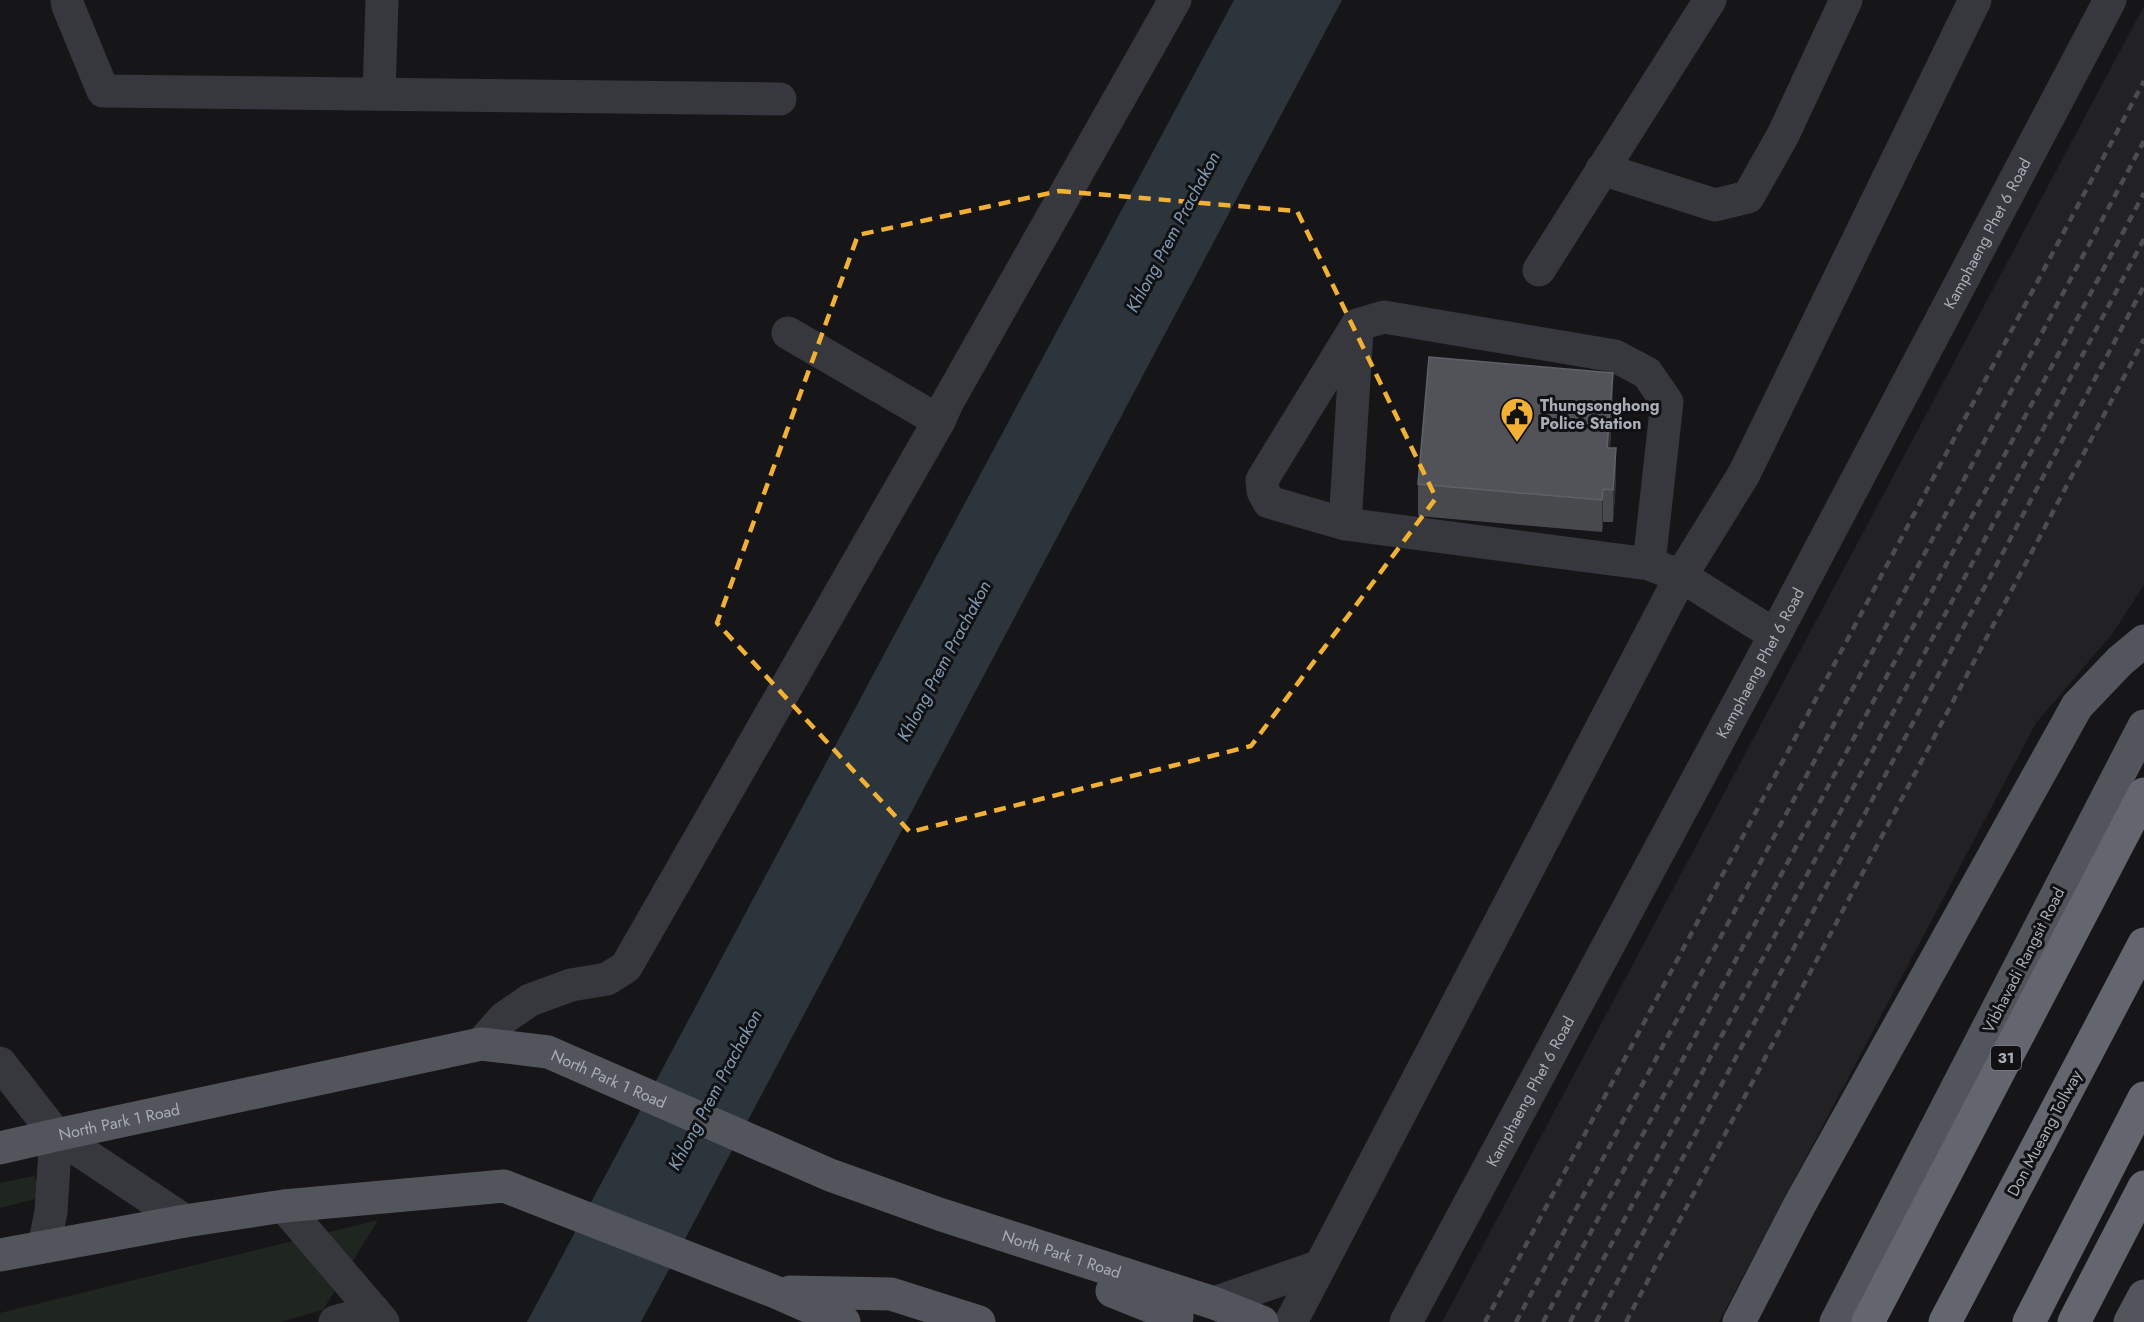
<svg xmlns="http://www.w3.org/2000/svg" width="2144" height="1322" font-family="Jost,sans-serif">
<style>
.built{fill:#222225}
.green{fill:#1e261f}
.water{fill:#2c353c}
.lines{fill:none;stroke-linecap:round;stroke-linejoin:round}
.minor{stroke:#37383d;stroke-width:33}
.major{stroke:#53555c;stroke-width:33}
.highway{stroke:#63666e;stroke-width:33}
.rail{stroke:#4a4c52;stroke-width:4.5;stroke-dasharray:8 6;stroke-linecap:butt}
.wall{fill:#47494d}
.shaded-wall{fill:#2f3033}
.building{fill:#525359;stroke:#5f6168;stroke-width:1.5}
.marked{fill:none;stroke:#f2b134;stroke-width:4.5;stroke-dasharray:12 8;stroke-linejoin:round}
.labels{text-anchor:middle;stroke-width:6;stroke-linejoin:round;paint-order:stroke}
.shield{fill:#111113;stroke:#7b7e86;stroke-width:1.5}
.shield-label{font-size:15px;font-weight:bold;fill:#a8adb8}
.street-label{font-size:16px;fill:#a8adb8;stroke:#111113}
.poi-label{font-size:16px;font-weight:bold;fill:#a8adb8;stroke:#111113;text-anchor:start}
.water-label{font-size:18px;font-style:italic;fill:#7f9bb3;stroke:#111113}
</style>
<rect width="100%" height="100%" fill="#161618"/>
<!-- built -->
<path class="built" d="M2144,6V585L2113,633L2036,723L1719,1322H1442Z"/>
<!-- green -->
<g class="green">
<path d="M34,1176L40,1189L35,1199L0,1208V1183Z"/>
<path d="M378,1220L323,1310L280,1322H0V1313Z"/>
</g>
<!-- water -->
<path class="water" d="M1234,0H1342L641,1322H527Z"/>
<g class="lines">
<!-- minor -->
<g class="minor">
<path d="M67,0L68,6L103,91L780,99"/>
<path d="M379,94L382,0"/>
<path d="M1602,169L1715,205L1748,197L1783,135L1846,0"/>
<path d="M1539,270L1710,0"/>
<path d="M788,333L939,421"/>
<path d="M1345,524L1357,331"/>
<path d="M1649,564L1667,402L1647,373L1615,356L1384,317L1357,325L1262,480L1263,491L1269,502L1345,524L1649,564L1681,576L1775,635"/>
<path d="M481,1044L504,1018L530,1000L571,985L607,979L626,967L939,421L947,403L1175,0"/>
<path d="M0,1063L56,1135L185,1221"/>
<path d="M284,1206L383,1322"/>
<path d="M44,1246L51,1212L56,1135"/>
<path d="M1214,1303L1320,1266"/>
<path d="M335,1322L374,1311"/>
<path d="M1291,1322L1681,576L1744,474L1975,0"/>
<path id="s1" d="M1406,1322L1775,635L2110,0"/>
</g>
<!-- major -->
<g class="major">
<path id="s2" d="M0,1148L56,1135L481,1044L548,1052L830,1175L939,1214L1214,1303L1262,1322"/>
<path d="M0,1255L185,1221L284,1206L504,1186L773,1291L844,1322"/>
<path d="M1112,1291L1177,1317"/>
<path d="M790,1292L891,1294L979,1322"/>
<path d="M1739,1322L1799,1206L2077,706L2120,661L2144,641"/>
<path d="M1836,1322L2144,726"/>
<path d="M2130,1322L2144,1296"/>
</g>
<!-- highway -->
<g class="highway">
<path d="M1868,1322L2144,794"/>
<path d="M1945,1322L2144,944"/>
<path d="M2029,1322L2144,1098"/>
<path d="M2074,1322L2144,1187"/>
</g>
<!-- rail -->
<g class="rail">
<path d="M1485,1322L2144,81"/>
<path d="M1516,1322L2144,141"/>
<path d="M1543,1322L2144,193"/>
<path d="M1570,1322L2144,239"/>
<path d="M1596,1322L2144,286"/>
<path d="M1626,1322L2144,339"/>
</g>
</g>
<!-- wall -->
<path class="wall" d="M1613,405L1610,448L1616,481L1613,522H1603L1602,532L1418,516V484Z"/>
<!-- shaded-wall -->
<g class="shaded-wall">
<path d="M1613,373V405L1607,480V448Z"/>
<path d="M1616,448V481L1613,522V490Z"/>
<path d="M1603,489V522L1602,532V500Z"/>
</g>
<!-- building -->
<path class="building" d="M1429,357L1613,373L1607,448H1616L1613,490L1603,489L1602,500L1418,484Z"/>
<!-- marked area -->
<path class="marked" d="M1059,191L1297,211L1436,498L1251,746L910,832L717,623L858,235Z"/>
<!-- icons -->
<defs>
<g id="civic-pin" transform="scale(1.725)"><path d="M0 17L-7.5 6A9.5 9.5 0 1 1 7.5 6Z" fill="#f2b134" stroke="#111113"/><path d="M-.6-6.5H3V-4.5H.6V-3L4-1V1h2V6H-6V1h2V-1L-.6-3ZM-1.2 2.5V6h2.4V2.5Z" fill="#111"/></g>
</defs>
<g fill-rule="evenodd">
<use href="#civic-pin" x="1517" y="414"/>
</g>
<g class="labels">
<!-- shield labels -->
<rect class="shield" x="1991" y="1046" width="30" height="24" rx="4.5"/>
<g class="shield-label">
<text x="2006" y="1063">31</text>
</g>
<!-- street labels -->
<g class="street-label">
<text dy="6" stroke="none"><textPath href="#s1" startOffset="1234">Kamphaeng Phet 6 Road</textPath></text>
<text dy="6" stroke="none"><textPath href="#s1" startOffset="748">Kamphaeng Phet 6 Road</textPath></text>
<text transform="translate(2023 960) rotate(-63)" y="6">Vibhavadi Rangsit Road</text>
<text dy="6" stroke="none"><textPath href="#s2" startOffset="626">North Park 1 Road</textPath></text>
<text dy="6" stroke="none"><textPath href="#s1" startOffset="262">Kamphaeng Phet 6 Road</textPath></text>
<text dy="6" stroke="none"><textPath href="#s2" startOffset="122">North Park 1 Road</textPath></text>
<text transform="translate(2044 1133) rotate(-62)" y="6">Don Mueang Tollway</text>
<text dy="6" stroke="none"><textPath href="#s2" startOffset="1112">North Park 1 Road</textPath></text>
</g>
<!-- poi labels -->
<g class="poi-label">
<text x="1540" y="411">Thungsonghong<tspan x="1540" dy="18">Police Station</tspan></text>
</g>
<!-- water labels -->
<g class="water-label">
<text transform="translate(1173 232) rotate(-62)" y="6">Khlong Prem Prachakon</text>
<text transform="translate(944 661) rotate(-62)" y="6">Khlong Prem Prachakon</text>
<text transform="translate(715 1090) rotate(-62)" y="6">Khlong Prem Prachakon</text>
</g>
</g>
</svg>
